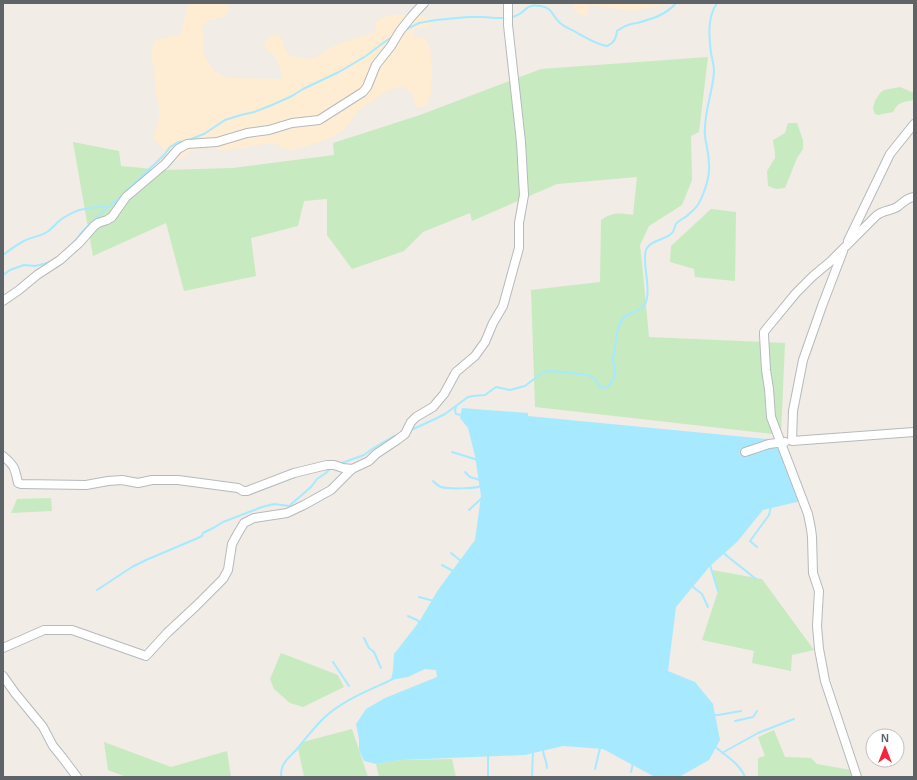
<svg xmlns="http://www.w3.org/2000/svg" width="917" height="780" font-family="Arial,sans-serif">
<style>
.green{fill:#c8eac0}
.sand{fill:#feecd3}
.water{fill:#a7eaff}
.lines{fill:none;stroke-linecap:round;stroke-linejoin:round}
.stream{stroke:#a7eaff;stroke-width:2}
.minor-casing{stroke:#b6babd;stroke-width:10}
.minor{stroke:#fff;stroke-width:8}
</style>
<rect width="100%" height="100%" fill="#f1ece5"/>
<!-- green -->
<g class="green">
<path d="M708,57L699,132L691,136L692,180L682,205L649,226L640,245L642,263L649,337L785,343L781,435L535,407L531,290L600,282L601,220C613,212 619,213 633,215L637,177L557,184L472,221L470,213L423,232L404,251L352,269L327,235V199L304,201L298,226L251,238L256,276L184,291L166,223L93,256L73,142L119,151L121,166L164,170L233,168L334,155L333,143L420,115L541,69Z"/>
<path d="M900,87L914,93V100C903,102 898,102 893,112L878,115L875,114L873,108L875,101L880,93L884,90Z"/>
<path d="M788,123H797L803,140V149L797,158L785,188L776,189L768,186L767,171L775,158V153L773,140L785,133Z"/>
<path d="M711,209L736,212L735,281L695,277L694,269L670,262L671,246Z"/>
<path d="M51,498L52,511L11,513L17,499Z"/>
<path d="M712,570L762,579L814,650L792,655L791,671L752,663L754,651L702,640L718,591Z"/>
<path d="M281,653L338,675L344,687L303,707L290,703L274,689L270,679Z"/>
<path d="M352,729L368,777H304L298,748L303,742Z"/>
<path d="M774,730L785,757L811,758L817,764L851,770V777H758V758L765,756L758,737Z"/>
<path d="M104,742L171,767L227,751L231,777H126L108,770Z"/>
<path d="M452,759L456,777H379L376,764L401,760Z"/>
</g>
<!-- sand -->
<g class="sand">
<path d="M190,3H224L229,6L228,12L223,17L209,20L201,28L204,35L203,54L214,71L228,78L282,79L281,70L274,55L263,47C265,39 269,36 277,34C285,39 282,50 292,56C298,59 306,59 313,58C321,56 326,49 334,46C347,40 361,37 375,32L376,22C386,13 401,15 413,15C416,15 420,14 423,16C427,18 430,21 431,25L430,27L414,29V38H425L431,52L432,71L431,92L427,105L420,107H416L412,93L402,86L389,90L360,109L344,130L331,138L307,146L291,150L284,149L275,144H265L223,151C214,147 201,147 192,151C186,153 183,159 176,161L153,139L159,119V106L156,95L154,78L155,72L151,60L152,48L156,40L181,34L186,10Z"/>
<path d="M573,3H663L657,7L630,11L590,5L588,9L587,17C579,14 573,12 573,3Z"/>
</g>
<!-- water -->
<path class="water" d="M462,408L528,413V416L778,440L801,501L763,510L737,542L710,566L676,607L668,671L695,682L713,704L720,740L709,760L679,777H661L653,776L603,749L563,746L525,755L401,760L376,764L364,761L359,750V739L356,724L366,709L385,698L437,677L436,670L425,669L408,677L391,680L393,670L394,654L419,622L438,590L475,540L481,496L475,456L468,428L460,418Z"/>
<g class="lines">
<!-- stream -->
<g class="stream">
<path d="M510,17C521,17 524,8 531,6C534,5 538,6 541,6C553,8 552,16 560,23C566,28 573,30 579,34C589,39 596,44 607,46C614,43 616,39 617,31C621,29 624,26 628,25C631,24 634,23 637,23C652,19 666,15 676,3"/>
<path d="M405,30L419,23L436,20L468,17H484L495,18H506"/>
<path d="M70,247L83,231L109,206L117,200L164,155L170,147L178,142L186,141L204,134L225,120L241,115L254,112L272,105L292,96L303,89L339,72L366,56L383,43L392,37"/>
<path d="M3,255C10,250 16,245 24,241C31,237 39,237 47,232C53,228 57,222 63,218C77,209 92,206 108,207"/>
<path d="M3,275L10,270L24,265L35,266L51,262"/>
<path d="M456,406L455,411L456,414L461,415"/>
<path d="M409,431L435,419L445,414L468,397L473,396L485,395L496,387L510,390L525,386L543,372L552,371L588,375L593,378L597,381L599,387L605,388C613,383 615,378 615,368C614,365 613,362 613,359C613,356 615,353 615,350C615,341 616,335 619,326C624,308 644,316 647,298C650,284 642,262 646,250C649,241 664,240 671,234C675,231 674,227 676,224C679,220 685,218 688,215C691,212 695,209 697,206C701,201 707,185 708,178C710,171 709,156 707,148C707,144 705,140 705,136C703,114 713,93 714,71C714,65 712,59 711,53C709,36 707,18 717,3"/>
<path d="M452,452L478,460"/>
<path d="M339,464L364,455L372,449L394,436L399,435"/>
<path d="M465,472L470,477L480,480"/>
<path d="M433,481C435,483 438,486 441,487C447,489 475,489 481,486"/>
<path d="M469,510L483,497"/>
<path d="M757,547L750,541L769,515L771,506"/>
<path d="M723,552L727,556L756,579"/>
<path d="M451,553L461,561"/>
<path d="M442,565L453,571"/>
<path d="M710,565L718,591"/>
<path d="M692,586L702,594L708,607"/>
<path d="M97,590L132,567L146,560L198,538L202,536L203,533L215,527L223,522L262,507L274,504L289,506L311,487L317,479L326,473L331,467"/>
<path d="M419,597L434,601"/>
<path d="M408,616L417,620L420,623"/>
<path d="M364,638L369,648L374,652L381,668"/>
<path d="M333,662L349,686"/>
<path d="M713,715H718L741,711"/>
<path d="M735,721L753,717L757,711"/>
<path d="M714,746C725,755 739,763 745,777"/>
<path d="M543,750C543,756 547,761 547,768"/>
<path d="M722,753L758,733L794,719"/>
<path d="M488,756V776"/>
<path d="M595,769L600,748"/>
<path d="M631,772L633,763"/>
<path d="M532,776L533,751"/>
<path d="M281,777C281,774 281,771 282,768C284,760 292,755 297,749C306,738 315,726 326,716C345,699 370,690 393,679"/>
</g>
<!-- minor casing -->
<g class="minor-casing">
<g id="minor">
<path d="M848,241L890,154L914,124"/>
<path d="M843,251L822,306L803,360L793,411L792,441L914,432"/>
<path d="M3,301L19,290L37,275L60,260L79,243L94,226L98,223L107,220L112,217L126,197L165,164L178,149L187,144L217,142L247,133L269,130L292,123L319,120L363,92L367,87L376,65L391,46L400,31L412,16L424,3"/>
<path d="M745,452L769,444L785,442"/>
<path d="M3,456C14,465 15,468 18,483L21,484L86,485L108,481L122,480L138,483L152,480H178L238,488L243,491H247L294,473L327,465H334L343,468L352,469"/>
<path d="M3,648L44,630H72L146,656L167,633L196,606L223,579L228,570L232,544L238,533L244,523L254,518L287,513L304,505L331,490L352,469L369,461L376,454L397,440L405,434L411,422L416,417L433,407L444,394L456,372L475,356L485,342L493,323L503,306L519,248V223L524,195L521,142L508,25V3"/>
<path d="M3,676L15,693L43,727L53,746L62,757L77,777"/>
<path d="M857,777L825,681L819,649L817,626L819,591L813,573L812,537L811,529L808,514L771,417L769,389L766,370L764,335V332L768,327L796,293L813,276L831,261L876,216C882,210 891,211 897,207C903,203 906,198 914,197"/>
</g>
</g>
<!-- minor -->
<use href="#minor" class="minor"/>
</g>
<!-- border -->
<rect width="917" height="780" fill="none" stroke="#5d6367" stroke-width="8"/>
<!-- north arrow -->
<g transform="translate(885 748)"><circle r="19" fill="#ffffff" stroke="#bec1c2"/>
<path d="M0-3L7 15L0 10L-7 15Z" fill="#f9233c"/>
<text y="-6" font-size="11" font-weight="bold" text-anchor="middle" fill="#5d6367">N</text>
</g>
</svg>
